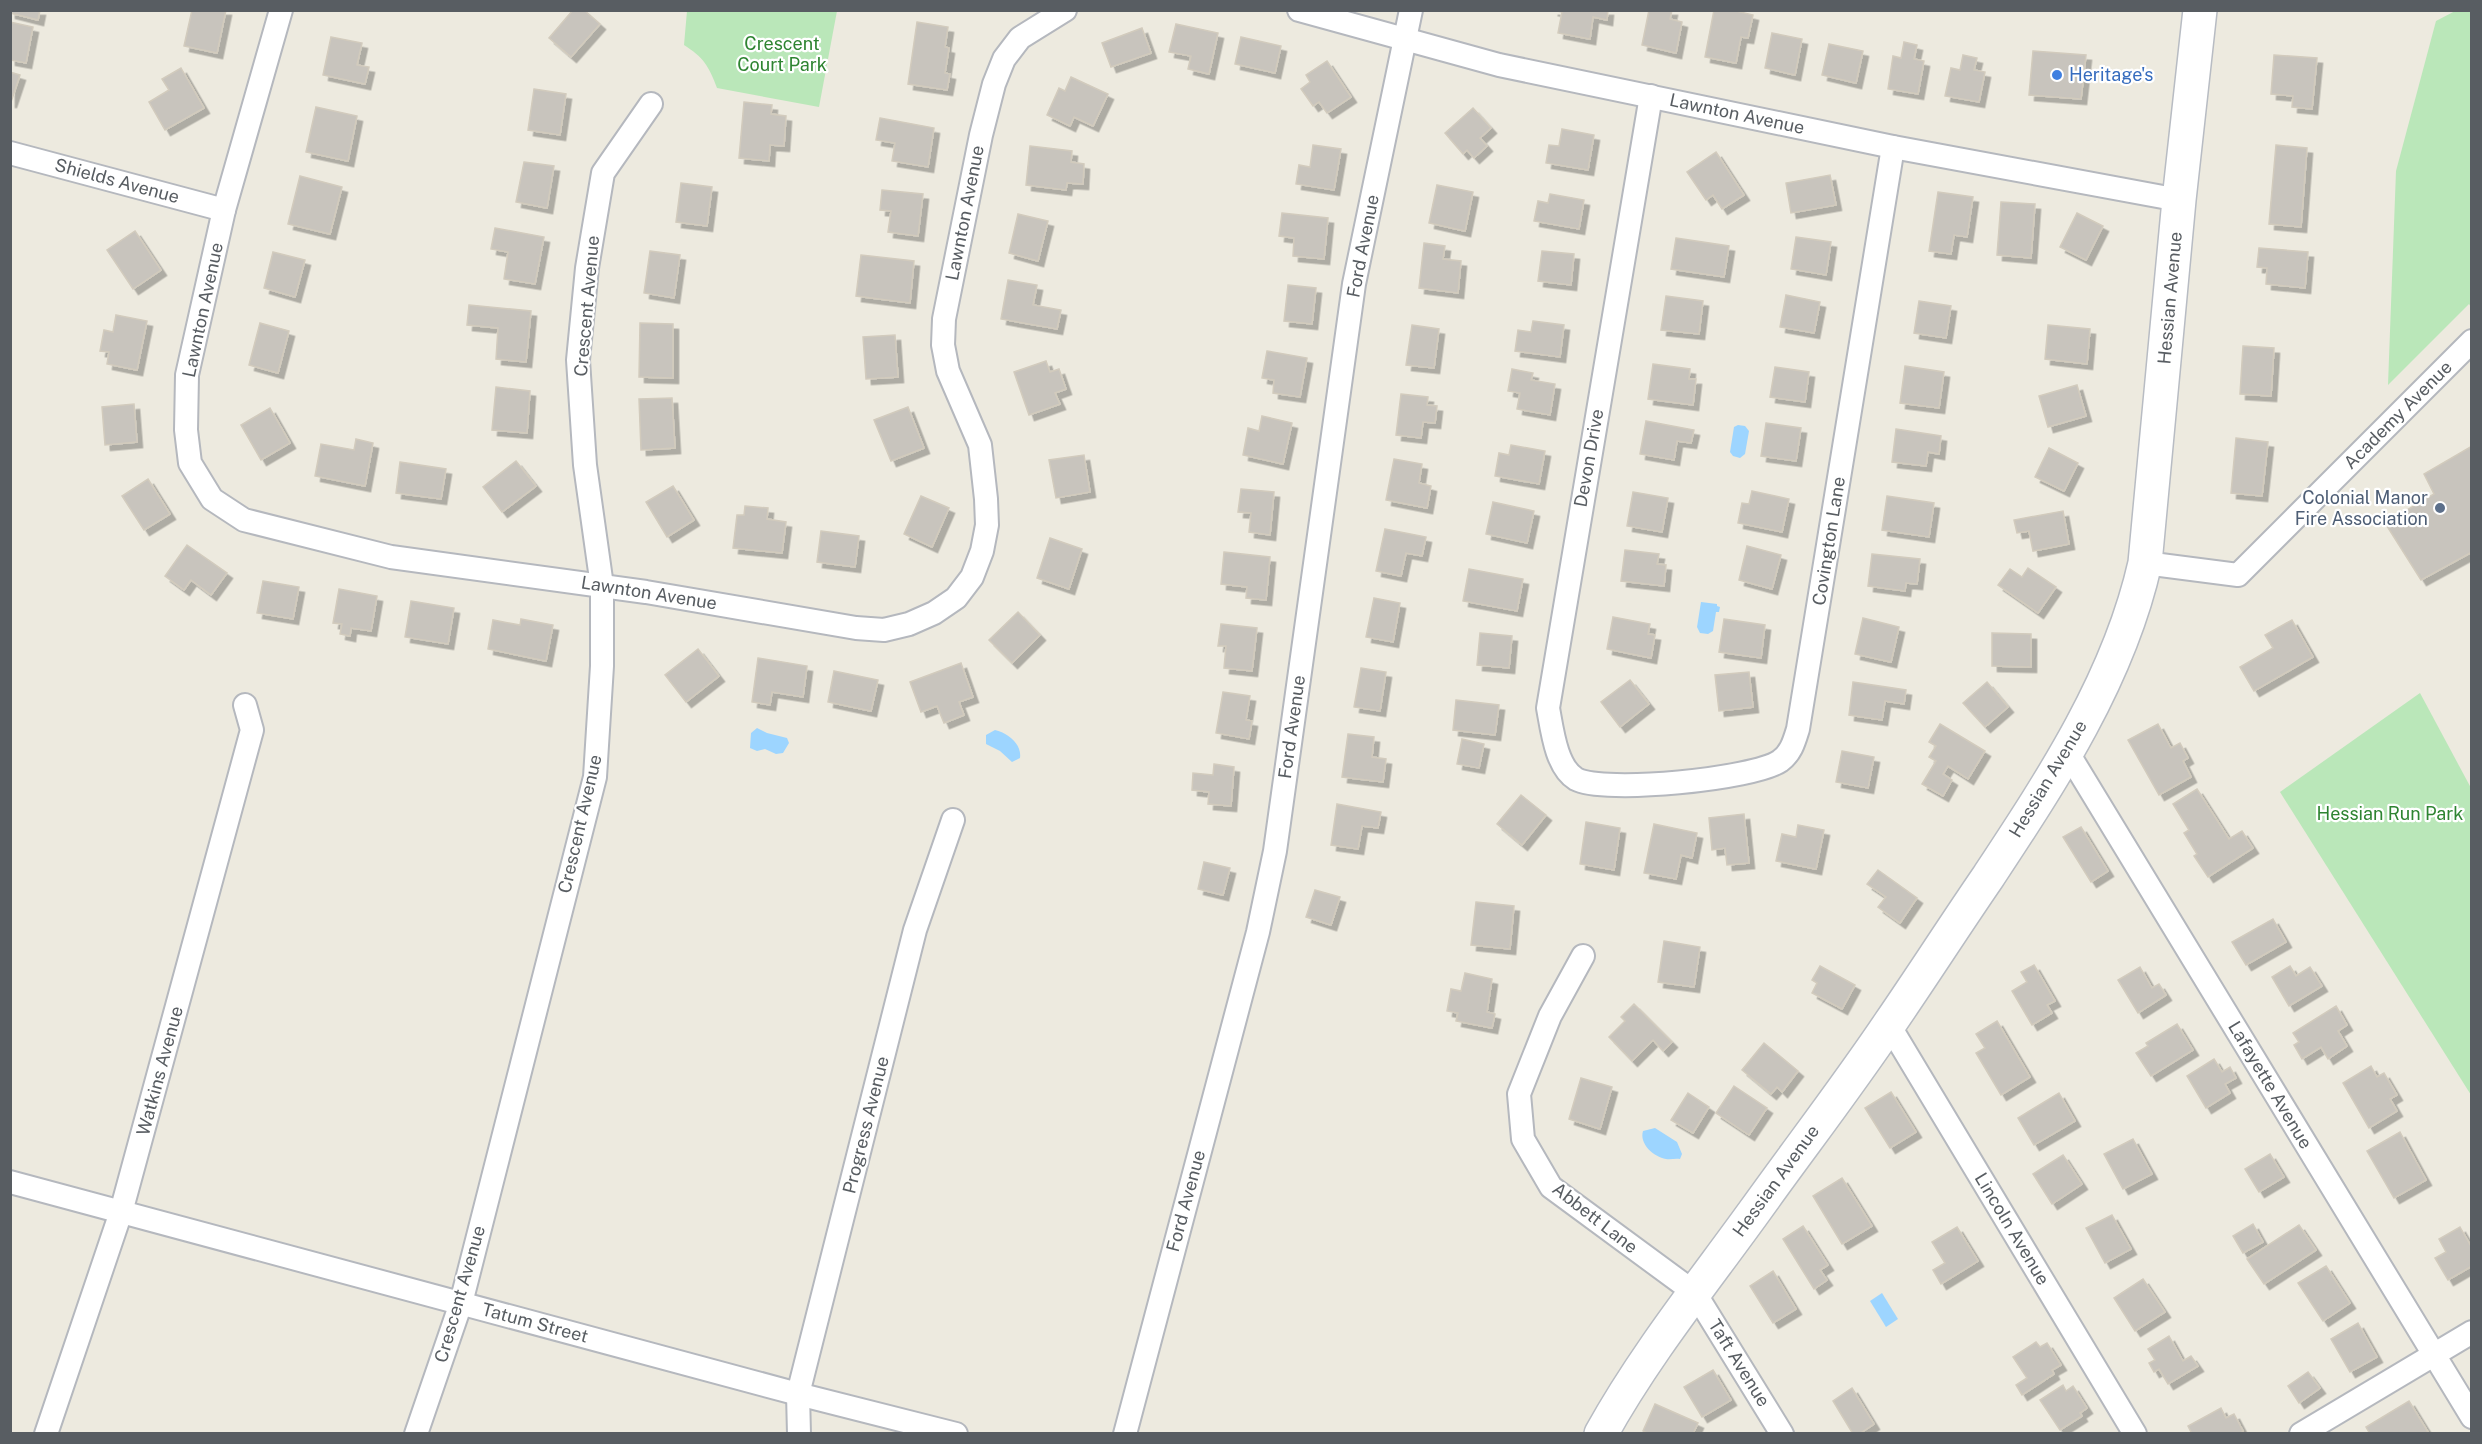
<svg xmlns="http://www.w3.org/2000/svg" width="2482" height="1444" font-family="'Public Sans',sans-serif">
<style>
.green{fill:#bae7b9}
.water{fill:#9dd5ff}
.building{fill:#c8c4bd;stroke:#d2cbbd;stroke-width:1.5;filter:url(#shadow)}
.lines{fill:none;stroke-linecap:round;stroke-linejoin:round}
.minor-casing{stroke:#b5b8be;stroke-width:26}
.secondary-casing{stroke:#b8bcc3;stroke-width:36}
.minor{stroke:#fff;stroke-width:22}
.secondary{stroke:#fff;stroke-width:33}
.shop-dot{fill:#3f7fe0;stroke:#fff;stroke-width:2}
.service-dot{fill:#5c6f8a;stroke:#fff;stroke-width:2}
.labels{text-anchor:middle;stroke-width:4.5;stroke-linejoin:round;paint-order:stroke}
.park-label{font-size:18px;fill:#2e8431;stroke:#fff}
.shop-label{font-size:18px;fill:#366cbe;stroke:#fff;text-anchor:start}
.street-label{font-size:18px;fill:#585d62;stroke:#fff}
.service-label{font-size:18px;fill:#4e5e75;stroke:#fff;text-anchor:end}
</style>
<defs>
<filter id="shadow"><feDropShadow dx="5.5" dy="5.5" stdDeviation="0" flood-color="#0004"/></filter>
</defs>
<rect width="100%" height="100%" fill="#edeadf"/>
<!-- green -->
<g class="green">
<path d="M2457,10L2471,11V307L2469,304L2388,385L2396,171L2436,21Z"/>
<path d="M687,11H837L819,107L717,88C709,66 703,57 684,45Z"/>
<path d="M2420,693L2471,788V1095L2280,792Z"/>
</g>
<!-- water -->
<g class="water">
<path d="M1738,425L1745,426L1749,431L1745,454L1740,458L1733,456L1730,452L1734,427Z"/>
<path d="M1701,602L1717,604V606L1720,607L1719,612H1716L1713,631L1708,634L1700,633L1697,627Z"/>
<path d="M757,728L767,733L787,738L789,743L783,753L776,754L765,749L757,751L750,748L751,733Z"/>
<path d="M995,730C1008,733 1022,744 1020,758L1012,762L1000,751L986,744V735Z"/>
<path d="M1655,1128L1677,1142L1682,1154L1680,1159C1675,1158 1671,1160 1666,1159C1654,1157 1639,1144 1643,1131Z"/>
<path d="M1882,1293L1898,1319L1886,1327L1870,1301Z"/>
</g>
<!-- building -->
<g class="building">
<path d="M10,10H40L38,20L10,13Z"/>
<path d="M192,10H226L217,53L184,46Z"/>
<path d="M573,10H584L600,24L571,57L549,38Z"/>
<path d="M1552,10H1608L1607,20L1593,17L1590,39L1558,33L1562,12Z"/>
<path d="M1649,10H1672L1670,19L1682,22L1676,53L1642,45Z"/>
<path d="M1714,10H1732L1753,15L1748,38L1741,37L1736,63L1705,57Z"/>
<path d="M10,22L33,27L26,63L10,60Z"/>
<path d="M917,22L948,27L945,47L949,48L945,73L950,74L947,90L908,84Z"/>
<path d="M1176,24L1218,33L1209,74L1188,69L1191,56L1169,52Z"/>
<path d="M1142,28L1151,53L1111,67L1102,43Z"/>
<path d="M1772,33L1802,39L1795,75L1765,68Z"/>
<path d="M331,37L362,43L357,65L369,67L365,84L323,75Z"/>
<path d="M1241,37L1281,46L1275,73L1235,64Z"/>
<path d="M1904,42L1917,45L1914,59L1924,61L1918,94L1888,89L1893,56L1901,58Z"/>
<path d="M1829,44L1863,51L1856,83L1822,75Z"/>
<path d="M2033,51L2086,55L2081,99L2029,95Z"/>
<path d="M1963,55L1977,58L1974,70L1985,72L1979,102L1945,96L1951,68L1960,70Z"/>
<path d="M2274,55L2317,58L2312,109L2292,107L2293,96L2271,94Z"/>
<path d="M1327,61L1351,97L1327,113L1319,102L1313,106L1301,89L1310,82L1306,75Z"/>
<path d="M181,68L204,108L165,130L149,102L169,90L162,79Z"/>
<path d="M10,72L20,75L11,102H10Z"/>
<path d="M1071,77L1108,94L1093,126L1074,117L1070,126L1047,115L1059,88L1065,91Z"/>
<path d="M534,89L566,94L560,135L528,130Z"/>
<path d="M744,102L772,105L771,114L786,116L784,146L770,145L769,161L739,158Z"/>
<path d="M316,107L357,116L348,161L306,152Z"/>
<path d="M1473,108L1491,128L1480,138L1487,146L1474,158L1467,150L1463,154L1445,133Z"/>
<path d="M880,118L934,128L928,167L892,161L895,143L876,140Z"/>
<path d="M1562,129L1594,135L1588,170L1546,163L1549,145L1559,146Z"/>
<path d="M1313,145L1341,149L1334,190L1296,184L1299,165L1310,167Z"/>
<path d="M2276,145L2307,148L2301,227L2269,224Z"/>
<path d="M1030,146L1072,151L1071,162L1084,164L1083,184L1067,183L1066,190L1026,185Z"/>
<path d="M1716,152L1744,195L1722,209L1713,195L1706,200L1687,172Z"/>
<path d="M524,162L554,166L547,208L516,202Z"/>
<path d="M1830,175L1836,205L1791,213L1786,183Z"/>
<path d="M300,176L342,187L330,234L288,224Z"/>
<path d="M681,183L712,187L707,226L676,222Z"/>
<path d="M1437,185L1473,192L1465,231L1429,223Z"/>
<path d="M882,190L923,194L918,236L888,232L891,211L880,210Z"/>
<path d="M1938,192L1973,197L1967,237L1954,235L1951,254L1929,251Z"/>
<path d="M1550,194L1584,200L1579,229L1534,221L1538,201L1548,203Z"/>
<path d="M2001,202L2035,204L2031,258L1997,255Z"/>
<path d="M1282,213L1328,218L1324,259L1293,256L1294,238L1279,236Z"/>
<path d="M2077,213L2103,226L2086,260L2060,247Z"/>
<path d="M1018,214L1048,221L1038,261L1009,253Z"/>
<path d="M495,228L544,237L535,284L504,279L508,252L491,249Z"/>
<path d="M135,231L161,270L133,289L107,250Z"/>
<path d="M1796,237L1831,242L1826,275L1791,269Z"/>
<path d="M1676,238L1729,246L1724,277L1671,269Z"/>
<path d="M1424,243L1445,246L1443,259L1461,261L1458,293L1419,288Z"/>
<path d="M2259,248L2308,252L2305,288L2266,284L2267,268L2257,267Z"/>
<path d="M650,251L680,255L674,298L644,293Z"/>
<path d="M1542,251L1574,254L1571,285L1538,281Z"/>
<path d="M273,252L305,260L295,297L264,288Z"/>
<path d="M861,255L914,261L910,303L856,296Z"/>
<path d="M1008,280L1037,285L1033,305L1061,310L1057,329L1001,319Z"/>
<path d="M1288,285L1316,288L1312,324L1284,321Z"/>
<path d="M1786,295L1820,302L1814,333L1780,327Z"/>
<path d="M1666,296L1703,301L1699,334L1661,330Z"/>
<path d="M1919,301L1951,306L1946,338L1914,333Z"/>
<path d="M469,305L531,311L526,362L496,359L498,328L467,325Z"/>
<path d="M116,315L147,321L137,370L107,364L109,352L100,351L104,330L113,332Z"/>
<path d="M1533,321L1564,325L1560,357L1515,351L1518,330L1531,332Z"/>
<path d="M260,323L289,331L278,373L249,365Z"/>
<path d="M640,323L673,324V378L639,377Z"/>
<path d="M1412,325L1439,329L1434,368L1406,365Z"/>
<path d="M2048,325L2090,329L2087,364L2045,359Z"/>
<path d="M895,335L898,377L866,379L863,337Z"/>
<path d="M2243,346L2274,348L2271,396L2240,394Z"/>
<path d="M1267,351L1307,358L1300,397L1273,393L1274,380L1262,378Z"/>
<path d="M1046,361L1050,372L1059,369L1066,389L1055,393L1060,404L1029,415L1014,372Z"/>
<path d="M1653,364L1690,369L1689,379H1696L1693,405L1648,399Z"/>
<path d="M1905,366L1944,372L1939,408L1900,403Z"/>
<path d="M1775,367L1809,372L1805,402L1770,397Z"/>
<path d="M1512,369L1533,373L1531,380L1555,384L1550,415L1517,409L1520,393L1508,391Z"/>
<path d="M2077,385L2086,416L2048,427L2039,396Z"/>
<path d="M496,387L530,391L527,433L492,430Z"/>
<path d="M1401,394L1428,397L1427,405L1437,406L1435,423L1423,422L1421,438L1396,435Z"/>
<path d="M672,398L675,448L641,450L639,399Z"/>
<path d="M134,404L137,442L105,445L102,407Z"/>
<path d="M908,407L924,448L891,461L874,420Z"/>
<path d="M270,408L290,443L261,460L241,425Z"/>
<path d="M1262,416L1292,423L1283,464L1243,455L1248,428L1259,431Z"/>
<path d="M1646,421L1694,430L1691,443L1677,441L1674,460L1640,454Z"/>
<path d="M1766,423L1801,428L1796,461L1761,456Z"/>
<path d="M1896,429L1941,436L1939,454L1928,452L1926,466L1892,462Z"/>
<path d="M2236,438L2268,442L2262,496L2231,493Z"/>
<path d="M356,439L373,443L365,486L315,476L321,444L354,450Z"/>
<path d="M1511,445L1545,451L1539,484L1495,476L1499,453L1509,455Z"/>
<path d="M2472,446V552L2421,580L2385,523L2434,494L2424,474Z"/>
<path d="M2049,448L2078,463L2064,491L2035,477Z"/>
<path d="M1084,455L1090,492L1056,498L1049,460Z"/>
<path d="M1394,459L1422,464L1419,483L1431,486L1427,508L1386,500Z"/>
<path d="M516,461L536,486L502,512L483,487Z"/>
<path d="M400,462L446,469L441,499L396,493Z"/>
<path d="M148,479L170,514L144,530L122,496Z"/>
<path d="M673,486L694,520L667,537L646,502Z"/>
<path d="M1241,489L1274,492L1270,535L1249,532L1251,513L1238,512Z"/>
<path d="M1752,491L1789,499L1782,532L1738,523L1742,503L1749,504Z"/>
<path d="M1633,492L1668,498L1662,532L1627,526Z"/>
<path d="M921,496L949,508L932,547L904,534Z"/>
<path d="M1887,496L1934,503L1929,537L1882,530Z"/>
<path d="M1493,502L1534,511L1527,543L1486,534Z"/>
<path d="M745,506L768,508L767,519L786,522L782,553L733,548L737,515H744Z"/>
<path d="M2063,511L2069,544L2033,551L2029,531L2017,533L2014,520Z"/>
<path d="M1385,529L1426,537L1422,556L1406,553L1401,576L1376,571Z"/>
<path d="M821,531L859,536L855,567L817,562Z"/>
<path d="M1050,538L1082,549L1069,589L1037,578Z"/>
<path d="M187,545L227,573L211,595L191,580L184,590L165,576Z"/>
<path d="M1747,546L1781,555L1772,589L1739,580Z"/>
<path d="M1625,550L1659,554L1657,564L1666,565L1664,586L1621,581Z"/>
<path d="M1224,552L1270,557L1266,600L1246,598L1247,587L1221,584Z"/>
<path d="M1872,554L1920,559L1917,584L1906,583L1905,591L1868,586Z"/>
<path d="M2028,568L2056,587L2038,613L1998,585L2010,569L2022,577Z"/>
<path d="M1469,569L1523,579L1517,611L1463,601Z"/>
<path d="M263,581L299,587L293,619L257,613Z"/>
<path d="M339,589L377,596L371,631L351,628L350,636L340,634L342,624L333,623Z"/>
<path d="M1374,598L1400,603L1393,642L1366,637Z"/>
<path d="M411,601L454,608L448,644L405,637Z"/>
<path d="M1018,612L1040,635L1012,663L989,640Z"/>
<path d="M1613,617L1650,624L1648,634L1655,635L1651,658L1607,649Z"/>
<path d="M1863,618L1899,627L1891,662L1855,654Z"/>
<path d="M521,619L553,625L546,661L488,649L493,620L520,625Z"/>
<path d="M1724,619L1765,625L1761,658L1719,652Z"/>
<path d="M2292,620L2313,657L2254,691L2240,667L2273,648L2265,635Z"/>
<path d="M1221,624L1257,628L1252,671L1224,668L1226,646H1218Z"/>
<path d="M1480,633L1512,636L1509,668L1477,665Z"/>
<path d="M1992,633L2031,634V667L1992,666Z"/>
<path d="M698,649L719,676L686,702L665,675Z"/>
<path d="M758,658L807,666L803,697L772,692L770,705L752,702Z"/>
<path d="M961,663L973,697L959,702L964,715L944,723L937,706L921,712L910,682Z"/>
<path d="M1361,668L1386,672L1380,711L1354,707Z"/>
<path d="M834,671L878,680L871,711L828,702Z"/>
<path d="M1749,672L1753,707L1719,711L1715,675Z"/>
<path d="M1630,680L1649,704L1620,727L1601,702Z"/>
<path d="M1853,682L1906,690L1904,704L1885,701L1882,720L1849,715Z"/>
<path d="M1987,682L2008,707L1985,727L1963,703Z"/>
<path d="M1223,692L1250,696L1246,720L1252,721L1249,739L1216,733Z"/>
<path d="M1456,700L1499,705L1495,735L1453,730Z"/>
<path d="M1940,724L1985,751L1968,779L1948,766L1943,774L1952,780L1943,796L1922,784L1936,761L1929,757L1936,746L1929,742Z"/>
<path d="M2158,724L2171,748L2180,743L2188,758L2183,761L2191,777L2159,795L2128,740Z"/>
<path d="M1348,734L1374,737L1372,757L1386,759L1383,782L1342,777Z"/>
<path d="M1462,739L1484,744L1479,768L1457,764Z"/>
<path d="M1842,751L1874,757L1868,788L1836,782Z"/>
<path d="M1214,764L1234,767L1231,806L1208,804L1209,792L1192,790L1193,773L1213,775Z"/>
<path d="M2197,789L2229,839L2242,831L2253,848L2208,877L2194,856L2197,854L2184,833L2189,830L2173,804Z"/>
<path d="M1521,795L1546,815L1522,845L1497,824Z"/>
<path d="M1337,804L1381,812L1378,828L1362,826L1358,849L1331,845Z"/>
<path d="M1744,814L1749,863L1727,865L1725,848L1712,850L1709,818Z"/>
<path d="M1586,822L1620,828L1614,870L1580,864Z"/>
<path d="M1654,824L1697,833L1692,858L1681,855L1676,879L1644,873Z"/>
<path d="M1798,825L1824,830L1816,869L1776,861L1782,834L1796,837Z"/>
<path d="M2081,827L2108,871L2091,882L2063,837Z"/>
<path d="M1204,862L1230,868L1223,895L1198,889Z"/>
<path d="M1878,870L1917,898L1900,923L1878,907L1886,897L1867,884Z"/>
<path d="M1315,890L1340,897L1331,925L1306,917Z"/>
<path d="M1476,902L1514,906L1510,949L1471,945Z"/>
<path d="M2273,919L2286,942L2246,965L2232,942Z"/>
<path d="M1664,941L1700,947L1694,987L1658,982Z"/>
<path d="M2034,965L2055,1001L2047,1005L2052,1013L2032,1025L2012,991L2027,982L2021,972Z"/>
<path d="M1820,966L1855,985L1842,1009L1812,993L1817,983L1812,980Z"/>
<path d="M2290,966L2296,976L2310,967L2322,986L2289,1006L2272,977Z"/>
<path d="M2140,967L2152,988L2159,984L2166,995L2138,1013L2118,980Z"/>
<path d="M1465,973L1492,979L1487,1012L1495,1014L1492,1028L1456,1021L1458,1013L1447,1011L1451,989L1461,991Z"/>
<path d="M1634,1004L1672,1042L1663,1051L1653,1040L1632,1061L1609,1037L1625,1021L1621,1017Z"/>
<path d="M2336,1006L2347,1025L2338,1031L2347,1046L2328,1059L2321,1047L2302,1059L2294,1045L2299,1042L2293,1033Z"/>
<path d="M1997,1021L2030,1077L2001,1095L1976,1053L1985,1048L1976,1034Z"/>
<path d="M2177,1024L2193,1050L2151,1076L2136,1053L2148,1046L2146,1043Z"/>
<path d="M1764,1043L1798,1071L1782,1092L1777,1087L1771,1094L1742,1070Z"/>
<path d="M2214,1059L2222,1072L2230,1067L2236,1078L2225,1084L2230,1093L2206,1108L2187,1076Z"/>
<path d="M2371,1066L2377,1077L2384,1073L2397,1095L2390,1099L2397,1111L2369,1128L2343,1083Z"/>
<path d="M1581,1078L1612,1087L1600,1129L1569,1119Z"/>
<path d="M1734,1086L1767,1108L1749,1135L1716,1113Z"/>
<path d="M1891,1092L1916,1132L1890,1148L1865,1108Z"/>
<path d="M1688,1093L1709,1107L1693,1133L1671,1120Z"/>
<path d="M2059,1093L2075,1121L2034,1145L2018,1118Z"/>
<path d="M2400,1132L2426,1180L2394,1198L2367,1151Z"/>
<path d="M2133,1139L2152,1174L2123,1189L2104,1154Z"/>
<path d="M2270,1154L2284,1177L2259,1192L2245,1169Z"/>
<path d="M2063,1155L2082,1184L2052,1204L2033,1174Z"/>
<path d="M1842,1178L1872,1226L1842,1244L1813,1196Z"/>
<path d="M2112,1215L2131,1249L2105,1263L2086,1228Z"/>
<path d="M2253,1224L2263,1242L2243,1253L2233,1236Z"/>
<path d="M2299,1225L2316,1250L2264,1284L2247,1259Z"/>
<path d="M1803,1226L1828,1265L1820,1270L1827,1280L1814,1289L1783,1239Z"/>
<path d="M1957,1227L1978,1261L1941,1284L1933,1270L1945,1263L1932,1242Z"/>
<path d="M2460,1227L2472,1248V1266L2448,1280L2435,1258L2446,1252L2439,1239Z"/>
<path d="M2326,1266L2350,1303L2323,1321L2298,1283Z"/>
<path d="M1773,1271L1796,1309L1773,1323L1750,1286Z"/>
<path d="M2143,1279L2165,1312L2135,1331L2114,1298Z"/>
<path d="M2358,1323L2377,1357L2350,1372L2331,1339Z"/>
<path d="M2169,1336L2183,1361L2191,1356L2198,1366L2168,1384L2159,1369L2154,1372L2149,1363L2155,1360L2148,1349Z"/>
<path d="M2036,1342L2040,1347L2047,1343L2061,1365L2052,1370L2054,1374L2022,1395L2016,1385L2027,1378L2013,1357Z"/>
<path d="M1713,1370L1731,1400L1702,1417L1684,1387Z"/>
<path d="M2308,1372L2320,1388L2299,1403L2288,1386Z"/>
<path d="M2063,1385L2066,1391L2073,1386L2087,1408L2080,1413L2082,1416L2060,1430L2040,1400Z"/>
<path d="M1852,1388L1874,1424L1859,1434H1853L1833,1401Z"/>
<path d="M2409,1401L2428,1432L2424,1434H2370L2366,1427Z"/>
<path d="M1655,1404L1698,1423L1693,1434H1649L1643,1431Z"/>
<path d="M2221,1408L2226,1418L2234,1414L2243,1431L2239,1434H2192L2188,1426Z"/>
</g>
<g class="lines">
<!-- minor casing -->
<g class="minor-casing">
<g id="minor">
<path d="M281,10L224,210L187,375L186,430L190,463L212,499L244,520L391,557L646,592L856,628L884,630L909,624L934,613L956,598L972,577L982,551L987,525L986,499L980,445L948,371L943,345L944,319L981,135L994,84L1004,59L1020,38L1065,10"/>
<path d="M1299,10L1499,65L1893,147L2179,200"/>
<path d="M1651,96L1548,708C1552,729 1556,767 1576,779C1604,794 1754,779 1780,761C1791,753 1794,742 1798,729L1893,147"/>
<path d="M10,153L224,210"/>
<path d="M2145,563L2238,575L2472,341"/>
<path d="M2068,753L2472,1417"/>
<path d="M1583,956L1550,1016L1519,1094L1523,1139L1551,1187L1695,1293L1782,1434"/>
<path d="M1889,1025L2135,1434"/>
<path d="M10,1182L798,1394L956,1434"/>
<path d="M46,1434L121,1212L252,730L245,705"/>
<path d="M416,1434L461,1303L595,777L602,666V586L585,465L578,360L587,268L603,173L651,104"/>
<path d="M799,1434L798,1394L915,930L953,820"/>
<path d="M1125,1434L1258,932L1275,851L1354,284L1411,10"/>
<path d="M2301,1434L2472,1332"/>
</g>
</g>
<!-- secondary casing -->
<g class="secondary-casing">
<path id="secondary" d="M1601,1434C1644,1356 1702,1284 1754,1212C1799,1149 1847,1087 1890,1023C1923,975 1955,925 1988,877C2052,780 2119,679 2145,563L2179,200L2200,10"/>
</g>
<!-- minor -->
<use href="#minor" class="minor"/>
<!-- secondary -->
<use href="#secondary" class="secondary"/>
</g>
<!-- markers -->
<circle class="shop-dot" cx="2057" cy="75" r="6"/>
<circle class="service-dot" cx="2440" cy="508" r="6"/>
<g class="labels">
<!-- park labels -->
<g class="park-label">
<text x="782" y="50">Crescent<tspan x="782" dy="21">Court Park</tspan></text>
<text x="2390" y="820">Hessian Run Park</text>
</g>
<!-- shop labels -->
<g class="shop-label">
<text x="2069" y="81">Heritage's</text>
</g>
<!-- street labels -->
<g class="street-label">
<text transform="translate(1737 114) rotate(12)" y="6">Lawnton Avenue</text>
<text transform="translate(117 181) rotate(15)" y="6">Shields Avenue</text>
<text transform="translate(965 213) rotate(-79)" y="6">Lawnton Avenue</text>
<text transform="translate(1363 246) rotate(-79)" y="6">Ford Avenue</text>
<text transform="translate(2170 298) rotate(-85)" y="6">Hessian Avenue</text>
<text transform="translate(587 306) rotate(-85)" y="6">Crescent Avenue</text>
<text transform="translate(203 310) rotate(-78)" y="6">Lawnton Avenue</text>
<text transform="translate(2398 415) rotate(-45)" y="6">Academy Avenue</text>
<text transform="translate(1589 458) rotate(-80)" y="6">Devon Drive</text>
<text transform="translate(1829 541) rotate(-81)" y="6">Covington Lane</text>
<text transform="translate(649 593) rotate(9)" y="6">Lawnton Avenue</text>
<text transform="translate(1292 727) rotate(-82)" y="6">Ford Avenue</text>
<text transform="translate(2048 779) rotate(-59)" y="6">Hessian Avenue</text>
<text transform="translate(580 824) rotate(-77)" y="6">Crescent Avenue</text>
<text transform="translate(160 1071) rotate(-75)" y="6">Watkins Avenue</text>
<text transform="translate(2270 1085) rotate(59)" y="6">Lafayette Avenue</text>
<text transform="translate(866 1125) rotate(-76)" y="6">Progress Avenue</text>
<text transform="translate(1776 1181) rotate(-54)" y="6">Hessian Avenue</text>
<text transform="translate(1186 1201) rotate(-75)" y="6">Ford Avenue</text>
<text transform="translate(1595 1218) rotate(38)" y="6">Abbett Lane</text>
<text transform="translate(2012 1229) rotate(59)" y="6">Lincoln Avenue</text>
<text transform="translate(460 1294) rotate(-74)" y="6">Crescent Avenue</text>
<text transform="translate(535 1323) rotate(15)" y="6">Tatum Street</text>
<text transform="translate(1739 1363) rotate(58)" y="6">Taft Avenue</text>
</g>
<!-- service labels -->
<g class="service-label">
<text x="2428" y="504">Colonial Manor<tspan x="2428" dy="21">Fire Association</tspan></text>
</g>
</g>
<!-- border -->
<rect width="2482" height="1444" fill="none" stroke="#585d62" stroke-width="24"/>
</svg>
